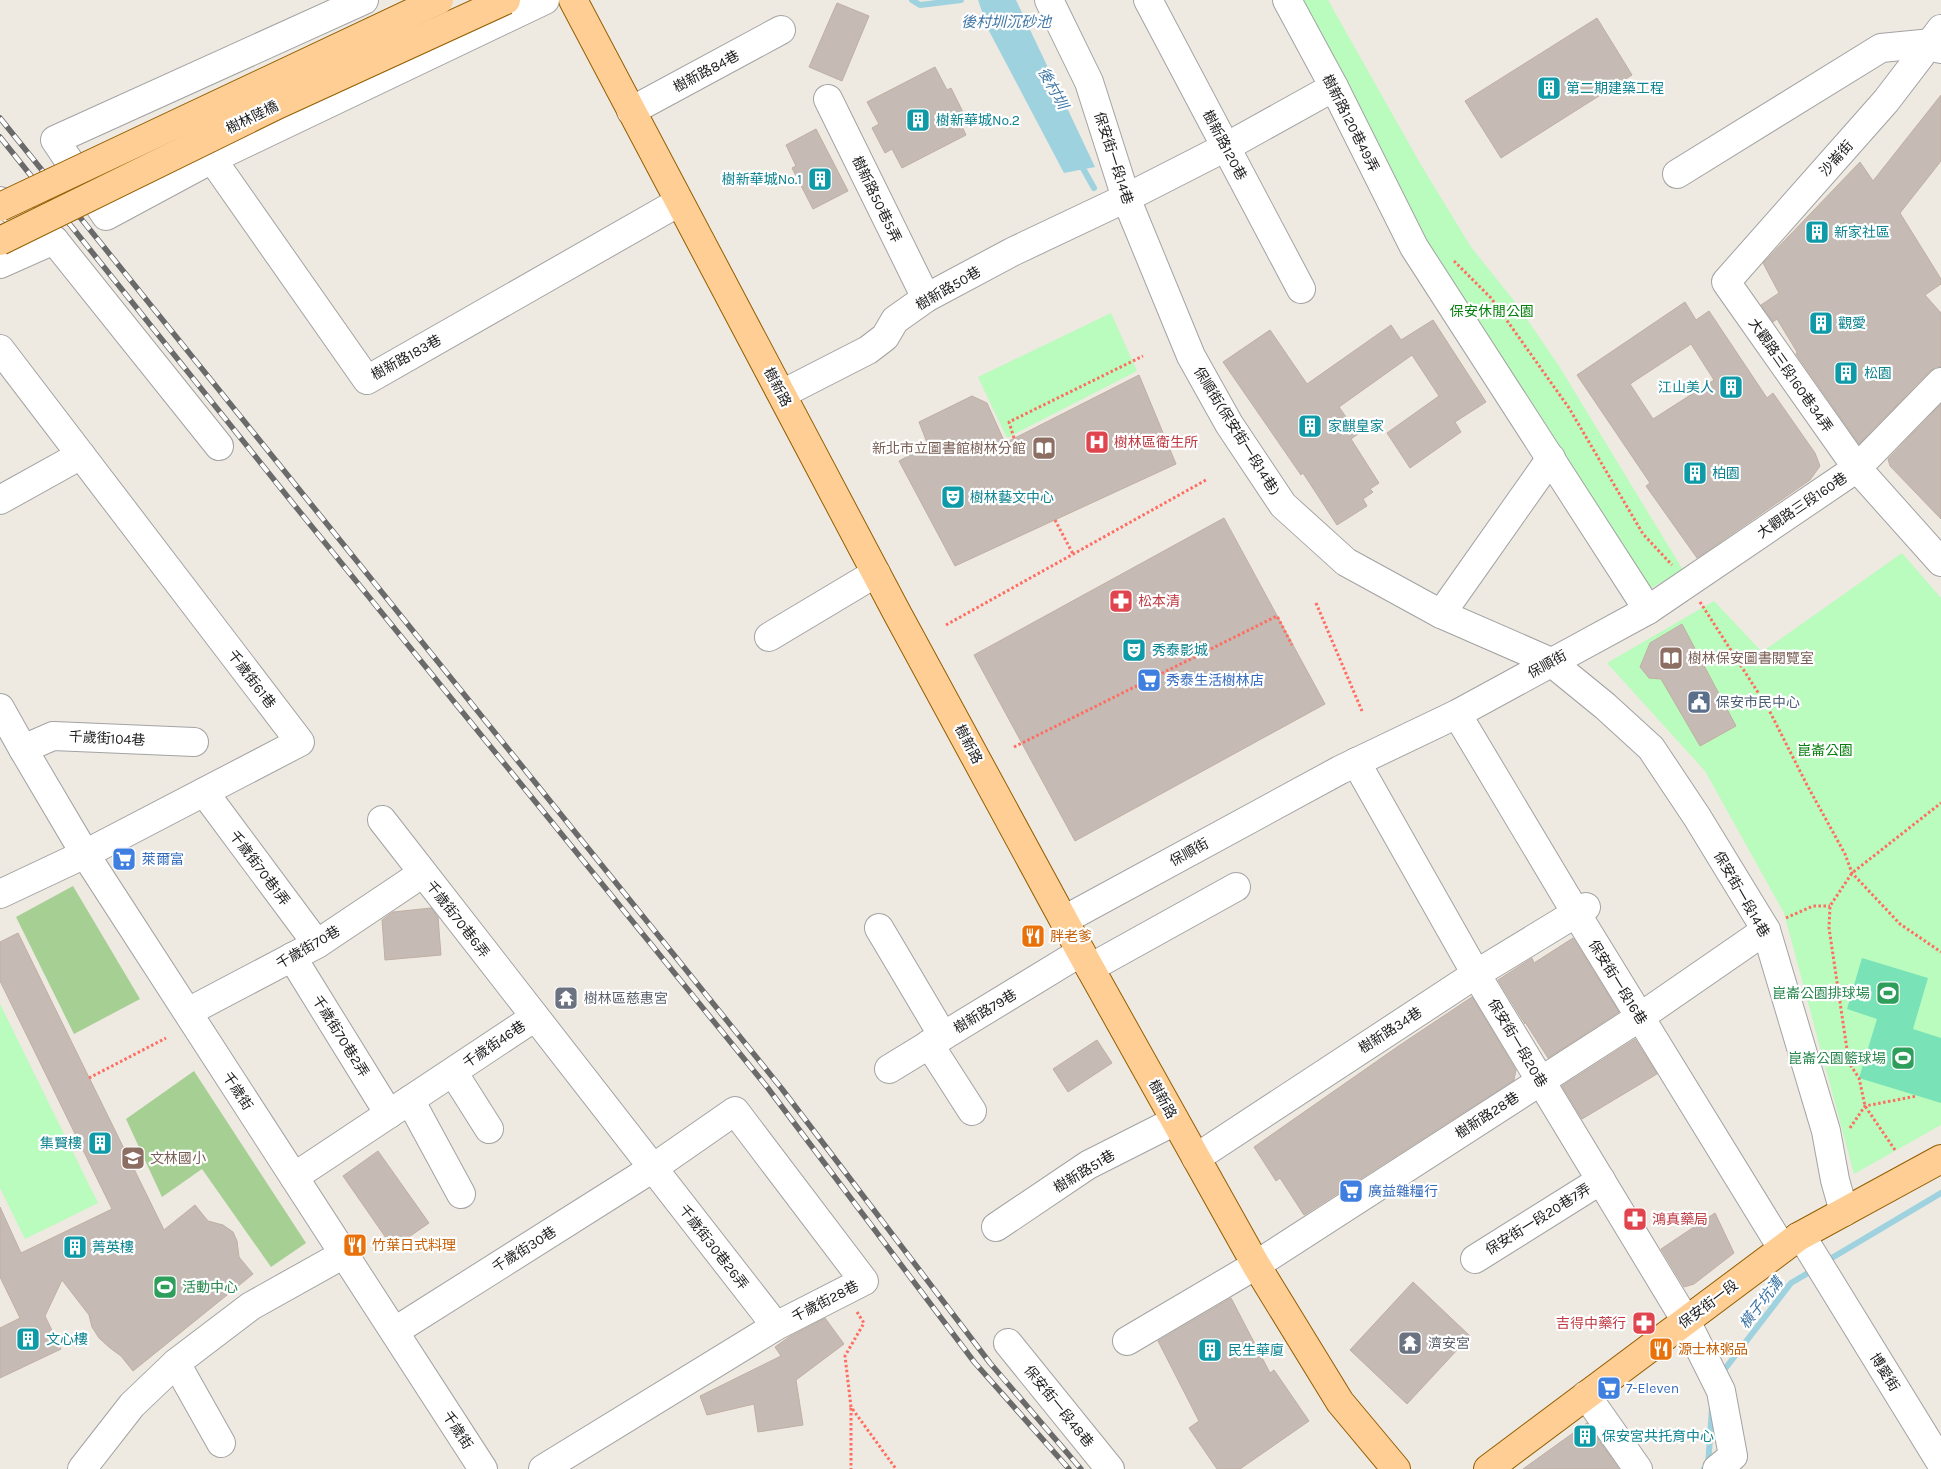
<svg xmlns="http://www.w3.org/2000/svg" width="1941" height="1469" font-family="Karla,'Noto Sans TC',sans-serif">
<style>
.forest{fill:#a6d093}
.park{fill:#b9fcbd}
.pitch{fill:#79e3b7}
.water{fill:#9ed2df}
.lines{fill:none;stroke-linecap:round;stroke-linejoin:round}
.stream{stroke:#9ed2df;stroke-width:6}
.building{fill:#c6bbb4;stroke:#c0afa2;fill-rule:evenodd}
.minor-casing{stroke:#a3a3a3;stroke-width:30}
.major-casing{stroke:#945f00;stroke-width:30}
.path{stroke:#ff6d61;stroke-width:3;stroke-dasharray:2.5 2.5;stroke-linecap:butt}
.minor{stroke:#fff;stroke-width:28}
.major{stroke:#ffce95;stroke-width:28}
.rail-casing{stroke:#6a6a6a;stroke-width:5.5}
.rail{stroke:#fff;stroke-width:4;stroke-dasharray:11;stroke-linecap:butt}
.major-bridge-casing{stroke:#945f00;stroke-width:30;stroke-linecap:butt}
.major-bridge{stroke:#ffce95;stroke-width:28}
.labels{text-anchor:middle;stroke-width:4.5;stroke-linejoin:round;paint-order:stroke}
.street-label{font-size:14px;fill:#1c1c1c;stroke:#fff}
.culture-label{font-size:14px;fill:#0d838f;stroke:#fff;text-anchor:start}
.park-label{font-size:14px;fill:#057f0c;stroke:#fff}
.health-label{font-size:14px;fill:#be3a42;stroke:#fff;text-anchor:start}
.education-label{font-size:14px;fill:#785e54;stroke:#fff;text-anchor:start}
.shop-label{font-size:14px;fill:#366cbe;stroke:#fff;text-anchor:start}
.service-label{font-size:14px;fill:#4e5e75;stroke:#fff;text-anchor:start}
.food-label{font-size:14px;fill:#c56008;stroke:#fff;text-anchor:start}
.leisure-label{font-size:14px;fill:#27864d;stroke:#fff;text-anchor:end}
.worship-label{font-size:14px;fill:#5b616d;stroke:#fff;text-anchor:start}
.water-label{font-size:15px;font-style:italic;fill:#4178a8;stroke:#fff}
</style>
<rect width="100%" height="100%" fill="#eee9e1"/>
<!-- forest -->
<g class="forest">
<path d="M73,886L140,999L74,1034L16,917Z"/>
<path d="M194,1071L306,1243L271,1267L202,1169L162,1197L126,1119Z"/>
</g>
<!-- park -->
<g class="park">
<path d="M1292,0H1328L1421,165L1471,247L1515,302L1559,366L1683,570L1646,591L1533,405L1454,301Z"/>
<path d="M1111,313L1137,371L1007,438L978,377Z"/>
<path d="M1902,553L1941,598V1125L1854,1174L1784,913L1705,771L1607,663L1714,601L1762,652Z"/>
<path d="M0,1004L98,1203L25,1239L0,1188Z"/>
</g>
<!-- pitch -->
<path class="pitch" d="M1862,958L1928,978L1913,1029L1941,1038V1103L1859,1078L1877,1019L1847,1009Z"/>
<!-- water -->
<path class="water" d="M978,0H1016L1095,167L1064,173L988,29Z"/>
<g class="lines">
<!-- stream -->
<g class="stream">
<path d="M912,0L920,5L961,0"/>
<path d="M1080,163L1094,188"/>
<path d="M1825,1262L1941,1193"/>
<path d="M1721,1374L1791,1283L1815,1269"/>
<path d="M1704,1469L1708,1466L1712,1408"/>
</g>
</g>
<!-- building -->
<g class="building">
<path d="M837,3L869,16L842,81L809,67Z"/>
<path d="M1597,18L1632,75L1501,158L1465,101Z"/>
<path d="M935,67L947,90L951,88L963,112L957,116L966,135L902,168L892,149L885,153L872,128L879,124L867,102Z"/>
<path d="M1941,95V161L1900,213L1941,279V284L1925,295L1941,313V367H1936L1930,371L1859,444L1796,354L1797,352L1777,319L1773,322L1761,305L1779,293L1763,263L1860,162L1873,181Z"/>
<path d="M816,129L848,191L813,209L792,168L796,166L786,145Z"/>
<path d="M1685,302L1696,320L1709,311L1767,398L1773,393L1815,453L1820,466L1810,480L1697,558L1646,486L1650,483L1577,375ZM1691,344L1714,380L1653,419L1630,384Z"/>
<path d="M1433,320L1486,402L1455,422L1461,432L1410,468L1387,433L1439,396L1412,355L1339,407L1358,434L1351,439L1379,483L1370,489L1373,492L1363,499L1367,506L1337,525L1303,473L1301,475L1223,362L1270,330L1307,384L1391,325L1401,340Z"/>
<path d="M1139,375L1176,464L955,566L899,461L928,445L919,422L972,396L987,403L1005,443Z"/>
<path d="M1941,404V519L1890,466L1888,459Z"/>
<path d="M1224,518L1325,704L1075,841L974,655Z"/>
<path d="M1682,624L1736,726L1700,746L1661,679L1649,678L1640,667L1650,643Z"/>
<path d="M431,908L438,917L441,955L385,960L382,920L393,912Z"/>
<path d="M18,933L164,1230L195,1205L208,1221L223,1225L233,1232L237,1241L239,1257L253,1274L133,1371L121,1356L110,1348L99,1338L92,1327L89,1315L62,1280L45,1316L61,1349L0,1378V1328L20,1318L0,1277V1207L21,1253L112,1209L0,981V942Z"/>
<path d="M1573,938L1619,1012L1548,1058L1525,1022V1024L1498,980L1532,958L1534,963Z"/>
<path d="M1472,997L1516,1070L1514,1080L1304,1215L1280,1178L1276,1181L1254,1147L1400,1045Z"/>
<path d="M1635,1039L1657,1074L1582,1119L1562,1086Z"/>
<path d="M1097,1040L1112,1063L1068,1092L1053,1069Z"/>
<path d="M378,1151L429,1223L393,1248L343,1176Z"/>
<path d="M1715,1213L1734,1253L1694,1284L1684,1287L1661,1249Z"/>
<path d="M1413,1282L1470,1336L1407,1404L1350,1350Z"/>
<path d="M1231,1298L1270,1373L1274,1370L1309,1421L1240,1469H1217L1189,1428L1199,1421L1158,1341Z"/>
<path d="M825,1318L844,1344L796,1380L803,1425L758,1432L754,1404L707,1415L700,1396L781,1356L775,1347L789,1337Z"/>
<path d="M1587,1423L1619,1469H1523Z"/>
</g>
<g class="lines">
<!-- minor casing -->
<g class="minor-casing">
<g id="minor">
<path d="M364,0L55,140L106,216L212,159L545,0"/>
<path d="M1049,0L1089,82L1126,198L1191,356L1229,424L1283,505L1346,562L1441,614L1551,662L1605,706L1651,748L1697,817L1766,930L1826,1131L1835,1180L1844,1212"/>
<path d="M1148,0L1301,289"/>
<path d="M1287,0L1334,87L1414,247L1648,610"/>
<path d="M1941,29L1886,101L1726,282L1857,468L1941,562"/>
<path d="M828,99L926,298"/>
<path d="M631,111L781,30"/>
<path d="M212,159L367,380L679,202"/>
<path d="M1677,174L1881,48L1932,43L1940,49"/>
<path d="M0,201L54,240L219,446"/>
<path d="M0,264L54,240"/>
<path d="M0,349L300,742L85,854L0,894"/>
<path d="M782,394L868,350L885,337L895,320L926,298L1012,252L1126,198L1226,147L1334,87"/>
<path d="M0,500L81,455"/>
<path d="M1441,614L1551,458"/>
<path d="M769,637L876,573"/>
<path d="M0,708L23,749L85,854L483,1469"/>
<path d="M1457,714L1576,913L1782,1248"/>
<path d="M23,749L53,736L194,742"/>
<path d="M1356,762L1476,974L1686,1321L1721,1391L1733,1456L1717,1469"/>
<path d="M204,792L317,944"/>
<path d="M382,820L776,1326"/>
<path d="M1064,920L1340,770L1457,714L1648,610L1857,468L1941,382"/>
<path d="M879,928L943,1036"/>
<path d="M292,957L389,1114"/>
<path d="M1090,968L1236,887"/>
<path d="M188,1012L317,944L423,873"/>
<path d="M929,1044L972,1111"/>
<path d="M889,1069L1081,952"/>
<path d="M453,1072L489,1129"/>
<path d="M410,1100L461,1194"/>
<path d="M1196,1158L1476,974L1586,907"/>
<path d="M294,1177L535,1017"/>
<path d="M996,1227L1088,1165L1175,1121"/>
<path d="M1798,1237L1807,1245L1941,1463"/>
<path d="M1475,1259L1601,1180"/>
<path d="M395,1331L653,1168L735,1111L864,1281L776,1326L543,1469"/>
<path d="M1127,1341L1256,1265L1640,1017L1766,930"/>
<path d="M1008,1343L1110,1469"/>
<path d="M176,1363L221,1443"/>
<path d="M1586,1395L1638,1469"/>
<path d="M82,1469L132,1405L176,1363L251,1306L344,1254"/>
</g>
</g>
<!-- major casing -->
<g class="major-casing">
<g id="major">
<path d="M573,0L897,613L1081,952L1256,1265L1340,1402L1396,1469"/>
<path d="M1488,1469L1798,1237L1941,1159"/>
</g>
</g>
<!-- path -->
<g class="path">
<path d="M1454,261L1491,298L1569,408L1643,534L1672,565"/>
<path d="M1014,438L1009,422L1143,356"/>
<path d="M1055,520L1073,554"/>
<path d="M1700,602L1768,708L1807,785L1845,854L1852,873L1900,924L1941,952"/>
<path d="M1316,603L1362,711"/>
<path d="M946,625L1206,480"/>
<path d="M1014,747L1277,616L1292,645"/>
<path d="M1786,918L1813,906H1830"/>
<path d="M89,1078L166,1038"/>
<path d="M1850,1128L1865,1106L1917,1096"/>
<path d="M1895,1150L1865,1106L1859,1078L1849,1063L1829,928L1830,906L1852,873L1941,803"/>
<path d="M857,1312L864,1323L845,1356L851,1407L896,1469"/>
<path d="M851,1408V1469"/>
</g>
<!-- minor -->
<use href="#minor" class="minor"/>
<!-- major -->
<use href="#major" class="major"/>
<!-- rail casing -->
<g class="rail-casing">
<g id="rail">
<path d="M0,118L782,1089L990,1363L1081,1469"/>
<path d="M0,137L291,501L767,1087L975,1363L1069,1469"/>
</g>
</g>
<!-- rail -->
<use href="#rail" class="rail"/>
<!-- major-bridge casing -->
<g class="major-bridge-casing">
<g id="major-bridge">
<path d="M0,207L439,0"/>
<path d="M0,241L279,104L506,0"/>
</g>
</g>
<!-- major-bridge -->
<use href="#major-bridge" class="major-bridge"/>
</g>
<!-- icons -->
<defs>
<g id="building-square" transform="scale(1.25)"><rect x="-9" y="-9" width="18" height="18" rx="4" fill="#0f9aa8" stroke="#fff"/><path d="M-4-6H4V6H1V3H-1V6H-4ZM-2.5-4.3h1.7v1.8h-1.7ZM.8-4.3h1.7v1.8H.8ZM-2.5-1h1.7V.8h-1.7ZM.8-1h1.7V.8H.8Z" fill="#fff"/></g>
<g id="hospital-square" transform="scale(1.25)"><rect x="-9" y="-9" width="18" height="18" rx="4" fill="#e0444e" stroke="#fff"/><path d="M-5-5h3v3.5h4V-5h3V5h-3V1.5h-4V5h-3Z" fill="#fff"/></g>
<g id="library-square" transform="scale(1.25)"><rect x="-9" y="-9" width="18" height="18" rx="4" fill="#8d6e63" stroke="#fff"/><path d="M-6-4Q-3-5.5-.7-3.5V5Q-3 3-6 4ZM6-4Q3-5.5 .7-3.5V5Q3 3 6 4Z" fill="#fff"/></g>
<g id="theatre-square" transform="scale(1.25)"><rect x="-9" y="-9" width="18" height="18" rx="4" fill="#0f9aa8" stroke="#fff"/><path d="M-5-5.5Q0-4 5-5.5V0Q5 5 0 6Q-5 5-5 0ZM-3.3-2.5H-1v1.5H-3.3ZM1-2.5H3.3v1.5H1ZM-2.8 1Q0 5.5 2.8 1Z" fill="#fff"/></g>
<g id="pharmacy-square" transform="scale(1.25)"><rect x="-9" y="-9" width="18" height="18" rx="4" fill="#e0444e" stroke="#fff"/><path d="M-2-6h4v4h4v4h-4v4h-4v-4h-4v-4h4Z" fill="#fff"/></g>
<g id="supermarket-square" transform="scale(1.25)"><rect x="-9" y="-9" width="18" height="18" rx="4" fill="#3f7fe0" stroke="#fff"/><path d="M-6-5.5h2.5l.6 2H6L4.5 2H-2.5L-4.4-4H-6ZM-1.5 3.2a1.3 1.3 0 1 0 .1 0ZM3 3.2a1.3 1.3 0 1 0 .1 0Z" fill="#fff"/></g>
<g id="civic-square" transform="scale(1.25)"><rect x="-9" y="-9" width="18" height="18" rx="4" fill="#5c6f8a" stroke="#fff"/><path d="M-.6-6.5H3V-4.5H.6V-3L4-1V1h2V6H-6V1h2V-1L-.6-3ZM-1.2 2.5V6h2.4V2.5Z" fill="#fff"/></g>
<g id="restaurant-square" transform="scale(1.25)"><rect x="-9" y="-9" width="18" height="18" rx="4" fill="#e8710a" stroke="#fff"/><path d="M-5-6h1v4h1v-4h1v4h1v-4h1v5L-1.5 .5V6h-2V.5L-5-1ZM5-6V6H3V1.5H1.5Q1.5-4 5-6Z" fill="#fff"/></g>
<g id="stadium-square" transform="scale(1.25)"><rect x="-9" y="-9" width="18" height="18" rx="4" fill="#2e9e5b" stroke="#fff"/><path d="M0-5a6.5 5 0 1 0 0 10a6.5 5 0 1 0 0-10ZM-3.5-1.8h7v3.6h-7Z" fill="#fff"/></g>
<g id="temple-square" transform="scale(1.25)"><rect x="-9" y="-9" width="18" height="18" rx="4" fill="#6b7280" stroke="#fff"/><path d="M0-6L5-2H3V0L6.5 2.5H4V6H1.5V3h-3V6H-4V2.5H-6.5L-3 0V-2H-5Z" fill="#fff"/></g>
<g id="school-square" transform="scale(1.25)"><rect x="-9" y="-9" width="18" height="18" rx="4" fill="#8d6e63" stroke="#fff"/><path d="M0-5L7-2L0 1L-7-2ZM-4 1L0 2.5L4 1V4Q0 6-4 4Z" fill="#fff"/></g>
</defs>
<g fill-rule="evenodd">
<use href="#building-square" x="1549" y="88"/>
<use href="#building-square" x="918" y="120"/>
<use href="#building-square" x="820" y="179"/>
<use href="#building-square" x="1817" y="232"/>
<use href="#building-square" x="1821" y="323"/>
<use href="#building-square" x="1846" y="373"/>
<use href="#building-square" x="1731" y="387"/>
<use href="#building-square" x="1310" y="426"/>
<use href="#hospital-square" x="1097" y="442"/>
<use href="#library-square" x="1044" y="448"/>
<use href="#building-square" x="1695" y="473"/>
<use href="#theatre-square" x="953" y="497"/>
<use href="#pharmacy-square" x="1121" y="601"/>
<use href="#theatre-square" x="1134" y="650"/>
<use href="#library-square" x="1671" y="658"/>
<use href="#supermarket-square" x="1149" y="680"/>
<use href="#civic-square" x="1699" y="702"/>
<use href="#supermarket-square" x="124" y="859"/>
<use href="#restaurant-square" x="1033" y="936"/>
<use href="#stadium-square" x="1888" y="993"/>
<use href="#temple-square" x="566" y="998"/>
<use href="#stadium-square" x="1903" y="1058"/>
<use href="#building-square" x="100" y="1143"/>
<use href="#school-square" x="133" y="1158"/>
<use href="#supermarket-square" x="1351" y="1191"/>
<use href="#pharmacy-square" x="1635" y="1219"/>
<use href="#restaurant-square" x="355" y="1245"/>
<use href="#building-square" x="75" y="1247"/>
<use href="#stadium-square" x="165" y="1287"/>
<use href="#pharmacy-square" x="1644" y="1323"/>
<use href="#building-square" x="28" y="1339"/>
<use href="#temple-square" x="1410" y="1343"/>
<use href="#restaurant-square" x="1661" y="1349"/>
<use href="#building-square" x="1210" y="1350"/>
<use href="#supermarket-square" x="1609" y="1388"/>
<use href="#building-square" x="1585" y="1436"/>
</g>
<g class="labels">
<!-- street labels -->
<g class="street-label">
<text transform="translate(706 71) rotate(-28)" y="5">樹新路84巷</text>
<text transform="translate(252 117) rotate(-26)" y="5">樹林陸橋</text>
<text transform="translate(1351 123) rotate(63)" y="5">樹新路120巷49弄</text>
<text transform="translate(1225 145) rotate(62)" y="5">樹新路120巷</text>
<text transform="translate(1114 158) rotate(72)" y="5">保安街一段14巷</text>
<text transform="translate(1836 158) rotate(-48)" y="5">沙崙街</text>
<text transform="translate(877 199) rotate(64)" y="5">樹新路50巷5弄</text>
<text transform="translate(948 288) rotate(-30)" y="5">樹新路50巷</text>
<text transform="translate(406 357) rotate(-29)" y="5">樹新路183巷</text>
<text transform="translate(1791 375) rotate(55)" y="5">大觀路三段160巷34弄</text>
<text transform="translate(778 387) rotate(62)" y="5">樹新路</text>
<text transform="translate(1237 431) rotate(58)" y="5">保順街(保安街一段14巷)</text>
<text transform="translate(1802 505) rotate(-34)" y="5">大觀路三段160巷</text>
<text transform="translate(1547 664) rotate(-29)" y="5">保順街</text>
<text transform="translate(252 679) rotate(53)" y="5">千歲街61巷</text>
<text transform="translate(107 738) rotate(3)" y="5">千歲街104巷</text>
<text transform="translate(969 744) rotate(62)" y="5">樹新路</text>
<text transform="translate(1189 852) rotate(-29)" y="5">保順街</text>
<text transform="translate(260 868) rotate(53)" y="5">千歲街70巷1弄</text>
<text transform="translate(1742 894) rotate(60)" y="5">保安街一段14巷</text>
<text transform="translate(458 919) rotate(52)" y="5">千歲街70巷6弄</text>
<text transform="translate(308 947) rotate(-30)" y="5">千歲街70巷</text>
<text transform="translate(1618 982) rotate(58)" y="5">保安街一段16巷</text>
<text transform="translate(985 1011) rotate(-31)" y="5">樹新路79巷</text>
<text transform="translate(1390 1030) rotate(-33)" y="5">樹新路34巷</text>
<text transform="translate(341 1036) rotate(58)" y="5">千歲街70巷2弄</text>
<text transform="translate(1518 1043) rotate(59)" y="5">保安街一段20巷</text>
<text transform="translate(494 1044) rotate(-34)" y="5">千歲街46巷</text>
<text transform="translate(238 1091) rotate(57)" y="5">千歲街</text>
<text transform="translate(1163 1099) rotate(61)" y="5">樹新路</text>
<text transform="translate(1487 1115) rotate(-33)" y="5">樹新路28巷</text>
<text transform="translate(1084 1171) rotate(-31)" y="5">樹新路51巷</text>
<text transform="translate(1538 1219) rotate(-32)" y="5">保安街一段20巷7弄</text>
<text transform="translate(714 1247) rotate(52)" y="5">千歲街30巷26弄</text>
<text transform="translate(524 1249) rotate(-32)" y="5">千歲街30巷</text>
<text transform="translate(825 1301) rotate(-27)" y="5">千歲街28巷</text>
<text transform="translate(1708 1304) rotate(-37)" y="5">保安街一段</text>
<text transform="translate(1885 1372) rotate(58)" y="5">博愛街</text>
<text transform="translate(1059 1406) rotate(51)" y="5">保安街一段48巷</text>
<text transform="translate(458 1430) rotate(57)" y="5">千歲街</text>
</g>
<!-- culture labels -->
<g class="culture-label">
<text x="1566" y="93">第二期建築工程</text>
<text x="936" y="125">樹新華城No.2</text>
<text x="802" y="184" text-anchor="end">樹新華城No.1</text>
<text x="1834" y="237">新家社區</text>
<text x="1838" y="328">觀愛</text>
<text x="1864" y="378">松園</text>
<text x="1714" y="392" text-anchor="end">江山美人</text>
<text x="1328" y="431">家麒皇家</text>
<text x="1712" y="478">柏園</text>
<text x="970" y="502">樹林藝文中心</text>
<text x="1152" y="655">秀泰影城</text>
<text x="82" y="1148" text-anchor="end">集賢樓</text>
<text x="92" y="1252">菁英樓</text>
<text x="46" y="1344">文心樓</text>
<text x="1228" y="1355">民生華廈</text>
<text x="1602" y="1441">保安宮共托育中心</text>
</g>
<!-- park labels -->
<g class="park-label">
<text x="1492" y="316">保安休閒公園</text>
<text x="1825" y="755">崑崙公園</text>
</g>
<!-- health labels -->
<g class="health-label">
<text x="1114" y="447">樹林區衛生所</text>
<text x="1138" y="606">松本清</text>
<text x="1652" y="1224">鴻真藥局</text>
<text x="1626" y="1328" text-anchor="end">吉得中藥行</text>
</g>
<!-- education labels -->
<g class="education-label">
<text x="1026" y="453" text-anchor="end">新北市立圖書館樹林分館</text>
<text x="1688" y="663">樹林保安圖書閱覽室</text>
<text x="150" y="1163">文林國小</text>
</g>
<!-- shop labels -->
<g class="shop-label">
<text x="1166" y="685">秀泰生活樹林店</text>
<text x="142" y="864">萊爾富</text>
<text x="1368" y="1196">廣益雜糧行</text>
<text x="1626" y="1393">7-Eleven</text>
</g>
<!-- service labels -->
<g class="service-label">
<text x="1716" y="707">保安市民中心</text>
</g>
<!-- food labels -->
<g class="food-label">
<text x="1050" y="941">胖老爹</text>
<text x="372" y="1250">竹葉日式料理</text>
<text x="1678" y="1354">源士林粥品</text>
</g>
<!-- leisure labels -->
<g class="leisure-label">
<text x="1870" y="998">崑崙公園排球場</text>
<text x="1886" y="1063">崑崙公園籃球場</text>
<text x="182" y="1292" text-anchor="start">活動中心</text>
</g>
<!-- worship labels -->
<g class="worship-label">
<text x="584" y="1003">樹林區慈惠宮</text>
<text x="1428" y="1348">濟安宮</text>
</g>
<!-- water labels -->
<g class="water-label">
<text x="1006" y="27">後村圳沉砂池</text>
<text transform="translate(1053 88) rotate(61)" y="5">後村圳</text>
<text transform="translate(1761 1303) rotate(-52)" y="5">橫子坑溝</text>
</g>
</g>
</svg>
